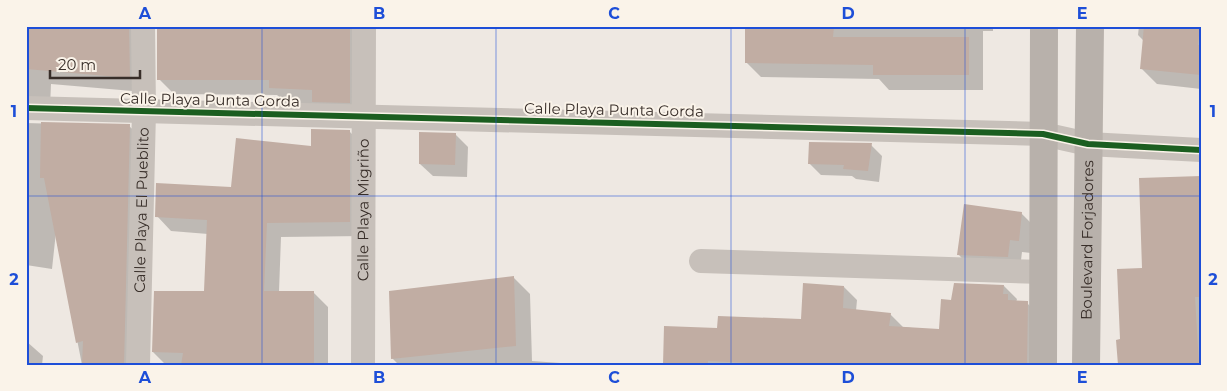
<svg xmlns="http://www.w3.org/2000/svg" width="1227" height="391" font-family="Montserrat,sans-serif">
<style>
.shadow{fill:#0003}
.building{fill:#c1ada3}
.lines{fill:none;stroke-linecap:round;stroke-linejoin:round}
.minor{stroke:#c7c0ba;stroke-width:24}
.secondary{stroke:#b8b1ab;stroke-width:28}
.cycleway-casing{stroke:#faf3e9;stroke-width:9}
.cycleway{stroke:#1b5e20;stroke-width:6}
.grid{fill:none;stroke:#1d4ed8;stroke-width:1;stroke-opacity:0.55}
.labels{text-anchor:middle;stroke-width:4;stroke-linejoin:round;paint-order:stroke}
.street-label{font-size:15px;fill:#382e29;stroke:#faf3e9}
.neatline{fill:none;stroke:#1d4ed8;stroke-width:2}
.grid-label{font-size:16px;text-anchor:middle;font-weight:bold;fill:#1d4ed8}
</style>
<rect width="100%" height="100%" fill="#eee8e2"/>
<!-- shadow -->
<g class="shadow">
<path d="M26,26H154L151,28L144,92L51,84L50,108L29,115L26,122Z"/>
<path d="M158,26H375L365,117L286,103L277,95L174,94L159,79Z"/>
<path d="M520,26H567V28L522,29Z"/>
<path d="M746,26H993V31H983V90H889L879,79L761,77L746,62Z"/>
<path d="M1139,26H1201V89L1157,84L1142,69L1144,41L1138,35Z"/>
<path d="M26,123L129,126L144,140L138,365H82L56,232L52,269L26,265Z"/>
<path d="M349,131L364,146V236L281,237L279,292H313L328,307V365H166L153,352L205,292L208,234L171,231L157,216L232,188L312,147Z"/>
<path d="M455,134L468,147L467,177L433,176L420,164Z"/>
<path d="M871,145L882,156L879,182L856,179L852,176L821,175L809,163Z"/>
<path d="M1201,177V365H1119L1122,341L1143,269Z"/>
<path d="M1021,213L1034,226L1031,253L1022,252L1020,269L971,268L959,255Z"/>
<path d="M514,278L530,294L532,361L589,365H399L392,358Z"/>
<path d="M1004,286L1017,299L1016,302L1027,303L1040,316V365H664L718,330L802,321L844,287L857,300L856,311L890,314L903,327L940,331L953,301Z"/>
<path d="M26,341L43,356L42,365H26Z"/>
</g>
<!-- building -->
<g class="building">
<path d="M26,26H129L130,78L26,69Z"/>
<path d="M157,26H350V103L312,102V90L269,88V80H157Z"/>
<path d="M745,26H834L833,37H969V75H873V65L745,63Z"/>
<path d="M1144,26H1200L1198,45H1201V75L1140,69Z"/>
<path d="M41,122L130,124L124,365H82L83,341L76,343L44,178H40Z"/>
<path d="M311,129L350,130V222L267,223L264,291H314V365H181L183,353L152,352L154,291H204L207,220L155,217L156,183L231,187L236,138L311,146Z"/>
<path d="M419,132L456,133L455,165L419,164Z"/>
<path d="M809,142L872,143L868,171L843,169L844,165L808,164Z"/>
<path d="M1201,176V297H1195L1199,365H1118L1116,340L1120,339L1117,269L1142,268L1139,178Z"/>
<path d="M964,204L1022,212L1019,241L1010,240L1008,257L957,255Z"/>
<path d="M514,276L516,346L391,359L389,291Z"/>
<path d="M803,283L844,286L843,308L891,313L889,326L939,329L941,299L951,300L954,283L1004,285L1003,294H1008V300L1028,301L1027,365H787L708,361V365H663L664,326L717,328L718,316L801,319Z"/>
</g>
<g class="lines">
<!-- minor -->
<g class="minor">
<path d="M26,108L1043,134L1088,144L1201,150"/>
<path d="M701,261L1043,272"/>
<path id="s1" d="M138,365L144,111L143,26"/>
<path id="s2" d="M363,365L364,26"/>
</g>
<!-- secondary -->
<g class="secondary">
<path d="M1043,365L1044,26"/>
<path id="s3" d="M1086,365L1090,26"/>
</g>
<!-- cycleway casing -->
<g class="cycleway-casing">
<path id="cycleway" d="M26,108L1043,134L1088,144L1201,150"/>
</g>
<!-- cycleway -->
<use href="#cycleway" class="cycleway"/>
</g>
<!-- grid -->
<path class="grid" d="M262,26V365M496,26V365M731,26V365M965,26V365M26,196H1201"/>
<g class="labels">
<!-- street labels -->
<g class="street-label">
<text transform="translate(210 100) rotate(1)" y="5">Calle Playa Punta Gorda</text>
<text transform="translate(614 110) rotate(1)" y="5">Calle Playa Punta Gorda</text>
<text dy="5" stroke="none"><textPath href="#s2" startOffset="155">Calle Playa Migriño</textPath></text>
<text dy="5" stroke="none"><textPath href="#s1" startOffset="155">Calle Playa El Pueblito</textPath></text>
<text dy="5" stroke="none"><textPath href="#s3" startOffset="125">Boulevard Forjadores</textPath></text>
</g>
</g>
<!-- border -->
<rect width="1227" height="391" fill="none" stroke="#faf3e9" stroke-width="55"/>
<!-- scale -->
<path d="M50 70v8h90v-8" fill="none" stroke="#382e29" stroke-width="2.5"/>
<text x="58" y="70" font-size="15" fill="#382e29" stroke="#faf3e9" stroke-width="4" paint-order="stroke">20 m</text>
<rect x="28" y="28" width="1172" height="336" class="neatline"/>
<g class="grid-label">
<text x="145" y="19">A</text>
<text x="379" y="19">B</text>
<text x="614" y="19">C</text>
<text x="848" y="19">D</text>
<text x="1082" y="19">E</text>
<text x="14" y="117">1</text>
<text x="1213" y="117">1</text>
<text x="14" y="285">2</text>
<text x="1213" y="285">2</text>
<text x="145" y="383">A</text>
<text x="379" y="383">B</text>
<text x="614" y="383">C</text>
<text x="848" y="383">D</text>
<text x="1082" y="383">E</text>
</g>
</svg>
